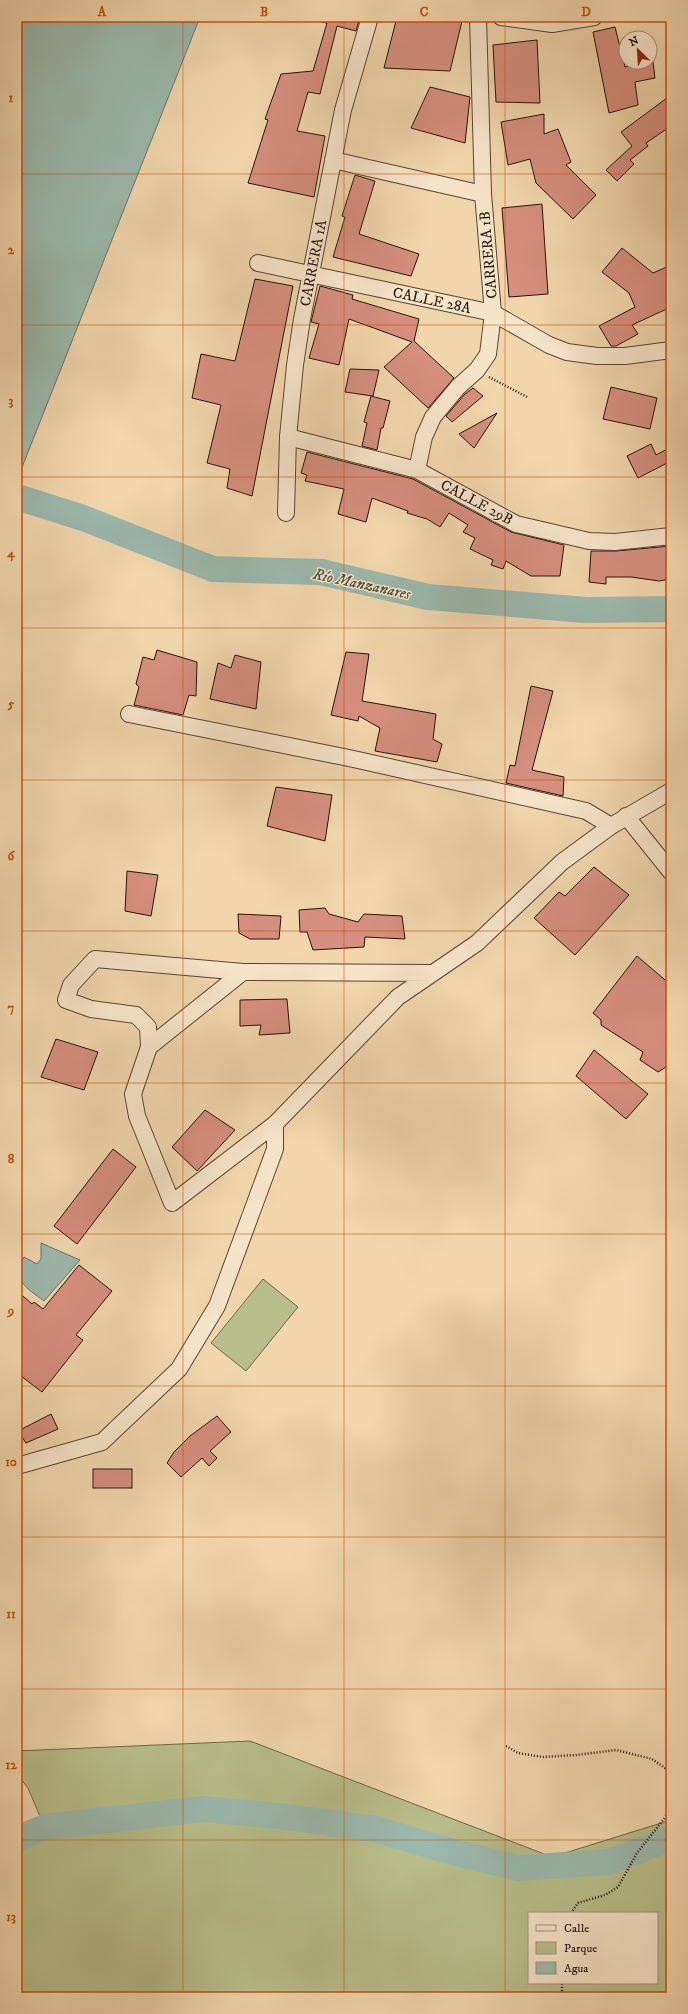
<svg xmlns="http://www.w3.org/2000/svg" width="688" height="2014" font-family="'IM FELL DW Pica',serif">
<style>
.green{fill:#b8be8a;stroke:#6f694b;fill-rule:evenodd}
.water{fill:#9bb9ad;stroke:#6c776d}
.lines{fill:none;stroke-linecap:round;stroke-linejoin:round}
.river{stroke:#9bb9ad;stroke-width:26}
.building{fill:#d68f7e;stroke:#26140c}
.minor-casing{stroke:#594434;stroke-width:18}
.path{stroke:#26140c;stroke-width:2.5;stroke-dasharray:1 2;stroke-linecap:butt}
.minor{stroke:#f6e4c9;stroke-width:16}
.grid{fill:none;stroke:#cb4f0c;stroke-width:1;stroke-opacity:0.55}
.labels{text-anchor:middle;stroke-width:3;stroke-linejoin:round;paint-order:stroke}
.street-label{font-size:15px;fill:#26140c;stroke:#f6e4c9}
.water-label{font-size:16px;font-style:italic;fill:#4f4e44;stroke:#f6e4c9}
.neatline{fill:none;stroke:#cb4f0c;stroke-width:1.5}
.grid-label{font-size:13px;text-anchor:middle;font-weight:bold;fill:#cb4f0c}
</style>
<rect width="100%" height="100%" fill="#f1d6ac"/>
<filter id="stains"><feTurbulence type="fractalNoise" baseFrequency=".005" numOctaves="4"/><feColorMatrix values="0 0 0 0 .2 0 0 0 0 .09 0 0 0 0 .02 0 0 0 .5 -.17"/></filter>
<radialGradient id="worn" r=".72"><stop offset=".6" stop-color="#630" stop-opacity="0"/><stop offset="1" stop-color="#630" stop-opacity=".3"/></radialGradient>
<!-- green -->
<g class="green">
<path d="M263,1279L298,1307L246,1371L211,1343Z"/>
<path d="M250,1741L552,1857L671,1820V1997H17V1830L42,1821L28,1788L17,1774V1751ZM529,1913H657V1983H529Z"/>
</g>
<!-- water -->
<g class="water">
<path d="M17,17H200L17,480Z"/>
<path d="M41,1243L80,1260L44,1301C27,1288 11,1281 24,1257L37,1264L41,1259Z"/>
</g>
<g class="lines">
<!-- river -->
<g class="river">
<path d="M17,497L83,518L213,569L321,572L428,597L586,610L671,609"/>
<path d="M17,1839L45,1827L203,1809L279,1816L375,1829L456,1853L519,1868L609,1862L671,1838"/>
</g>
</g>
<!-- building -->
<g class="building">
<path d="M318,17H360L356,31L337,26L320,94L308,92L297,131L325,136L314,197L248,183L268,120L265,119L281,74L313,71L327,23L317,21Z"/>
<path d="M397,17H463L450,71L384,68Z"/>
<path d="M615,27L625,67L653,62L655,78L635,82L638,105L609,113L593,32Z"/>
<path d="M537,40L540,103L496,102L493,45Z"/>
<path d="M430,87L470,97L465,143L411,128Z"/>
<path d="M671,95V126L646,143L648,146L630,160L634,164L617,181L606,170L632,146L621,132Z"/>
<path d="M544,114V134L558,129L571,162L566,165L596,195L573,219L536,183L530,159L508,165L501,122Z"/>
<path d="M355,175L375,181L359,234L419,254L411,276L333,257L345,217L342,216Z"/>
<path d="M542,204L548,294L509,297L502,208Z"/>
<path d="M622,248L653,273L671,265V307L632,325L638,334L616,346H611L599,326L635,307L629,293L602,272Z"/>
<path d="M255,279L293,286L252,496L227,488L230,469L207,463L221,405L192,398L201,354L235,361Z"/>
<path d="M320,286L353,295L352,299L419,319L414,341L454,378L429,407L428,408L384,367L412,342L349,319L339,365L309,358L319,324L311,322Z"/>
<path d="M350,369L379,370L373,396L345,392Z"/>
<path d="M611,387L657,398L650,429L603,419Z"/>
<path d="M473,388L483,396L452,422L446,416L465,394Z"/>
<path d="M371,396L390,401L383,428H381L377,450L362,446L367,423L364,422Z"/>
<path d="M497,413L474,448L459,434Z"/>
<path d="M651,444L656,455L671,447V461L638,478L627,456Z"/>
<path d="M307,452L413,479L511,532L564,545L560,576H531L506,561L503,569L491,565L493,560L470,549L475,538L463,532L468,525L449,513L440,527L427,519L407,513L408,511L372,498L366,522L338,514L344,489L305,481L307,475L301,473Z"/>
<path d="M671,546V579L659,581L631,577H606V584L589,582L591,551H616Z"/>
<path d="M157,650L197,662L196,696L189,695L183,715L134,705L139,687L136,684L143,657L154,660Z"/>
<path d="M346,652L369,654L362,701L436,714L433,739L442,744L437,762L375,751L380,728L359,716L358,721L331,715Z"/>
<path d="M235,655L261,662L256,709L210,699L218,663L231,668Z"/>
<path d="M531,686L553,691L532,770L564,777L563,796L506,783L510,765L515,766Z"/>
<path d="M276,787L332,795L325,841L267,826Z"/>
<path d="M594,867L629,895L575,955L534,918L559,892L565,896Z"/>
<path d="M127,871L158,875L151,916L125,911Z"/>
<path d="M325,908L329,914L358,922L364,914L402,916L405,939L365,937L364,947L313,950L307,932H300L299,910Z"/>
<path d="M238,914L281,916L279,939H250L239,933Z"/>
<path d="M637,956L671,985V1046L667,1050L671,1056V1064L658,1072L640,1060L643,1052L601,1025V1020L593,1013Z"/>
<path d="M287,999L290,1033L259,1035L261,1025L240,1026V1000Z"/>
<path d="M56,1039L98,1052L84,1090L41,1077Z"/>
<path d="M594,1050L648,1094L626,1119L576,1076Z"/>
<path d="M205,1110L235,1130L197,1171L172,1147Z"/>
<path d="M113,1149L136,1167L77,1244L54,1226Z"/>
<path d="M79,1265L112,1291L76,1335L83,1340L42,1392L17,1373V1291L32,1304L34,1302L43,1309Z"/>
<path d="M51,1414L58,1429L26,1443L18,1431Z"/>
<path d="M217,1416L231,1432L210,1451L217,1458L209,1466L202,1458L181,1477L167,1463L174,1452L190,1436Z"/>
<rect x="93" y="1469" width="39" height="19"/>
</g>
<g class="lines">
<!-- minor casing -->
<g class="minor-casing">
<g id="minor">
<path d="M501,17L552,24L594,17"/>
<path d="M333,160L483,194"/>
<path d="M258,263L493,313L549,345L567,352L597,356H625L671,350"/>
<path d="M288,437L417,470L516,524L589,541L615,542L671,536"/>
<path d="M417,470L424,437L433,417L458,387L477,370L488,354L493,313L483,194L478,17"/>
<path d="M286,513L288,437L295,365L302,319L343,110L370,17"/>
<path d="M129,714L349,758L586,811L611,826"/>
<path d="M626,816L671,872"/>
<path d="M433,973L243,972L95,959L71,985L66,1000L91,1009L136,1015L148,1027L149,1047L133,1094L137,1116L172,1203L275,1124L398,997L477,943L562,862L611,826L671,791"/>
<path d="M149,1047L243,972"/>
<path d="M17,1466L102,1442L179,1369L217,1306L275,1149V1124"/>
</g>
</g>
<!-- path -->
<g class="path">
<path d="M489,377L527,397"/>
<path d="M506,1746L518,1753L542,1757L576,1755L616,1750L652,1759L671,1772"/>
<path d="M571,1913L578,1903L605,1895L618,1887L637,1853L671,1810"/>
<path d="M562,1997V1983"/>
</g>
<!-- minor -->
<use href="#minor" class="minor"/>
</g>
<!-- grid -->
<path class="grid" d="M183,17V1997M344,17V1997M505,17V1997M17,174H671M17,325H671M17,477H671M17,628H671M17,780H671M17,931H671M17,1083H671M17,1234H671M17,1386H671M17,1537H671M17,1689H671M17,1840H671"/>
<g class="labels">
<!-- street labels -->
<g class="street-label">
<text transform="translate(488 255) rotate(-95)" y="5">CARRERA 1B</text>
<text transform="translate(313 263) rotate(-79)" y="5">CARRERA 1A</text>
<text transform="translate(432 300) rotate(12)" y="5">CALLE 28A</text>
<text transform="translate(477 502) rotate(28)" y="5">CALLE 29B</text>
</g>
<!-- water labels -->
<g class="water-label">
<text transform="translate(362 583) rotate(12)" y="6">Río Manzanares</text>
</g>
</g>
<!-- margin -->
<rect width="688" height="2014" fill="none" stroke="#f1d6ac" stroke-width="44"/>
<!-- legend -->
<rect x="528" y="1912" width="130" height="72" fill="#f6e4c9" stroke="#a3917d"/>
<rect x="536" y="1925" width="20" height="6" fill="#f6e4c9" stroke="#a3917d"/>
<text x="564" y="1932" font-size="12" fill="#26140c">Calle</text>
<rect x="536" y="1942" width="20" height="12" fill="#b8be8a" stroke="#a3917d"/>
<text x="564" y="1952" font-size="12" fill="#26140c">Parque</text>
<rect x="536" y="1962" width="20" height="12" fill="#9bb9ad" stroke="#a3917d"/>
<text x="564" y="1972" font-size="12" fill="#26140c">Agua</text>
<!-- north arrow -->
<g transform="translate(638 50) rotate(335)"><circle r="19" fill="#f6e4c9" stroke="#a3917d"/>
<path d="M0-3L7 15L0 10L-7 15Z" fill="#8f2418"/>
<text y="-6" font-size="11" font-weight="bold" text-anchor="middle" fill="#26140c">N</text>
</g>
<rect x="22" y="22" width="644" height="1970" class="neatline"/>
<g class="grid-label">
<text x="102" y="16">A</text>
<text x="264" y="16">B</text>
<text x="424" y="16">C</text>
<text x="586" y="16">D</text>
<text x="11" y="102">1</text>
<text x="11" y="254">2</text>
<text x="11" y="405">3</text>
<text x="11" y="557">4</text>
<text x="11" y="708">5</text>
<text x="11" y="860">6</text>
<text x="11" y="1012">7</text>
<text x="11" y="1163">8</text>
<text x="11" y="1315">9</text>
<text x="11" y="1466">10</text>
<text x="11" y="1618">11</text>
<text x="11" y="1769">12</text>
<text x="11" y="1921">13</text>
</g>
<rect width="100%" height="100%" filter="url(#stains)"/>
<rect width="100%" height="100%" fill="url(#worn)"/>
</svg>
